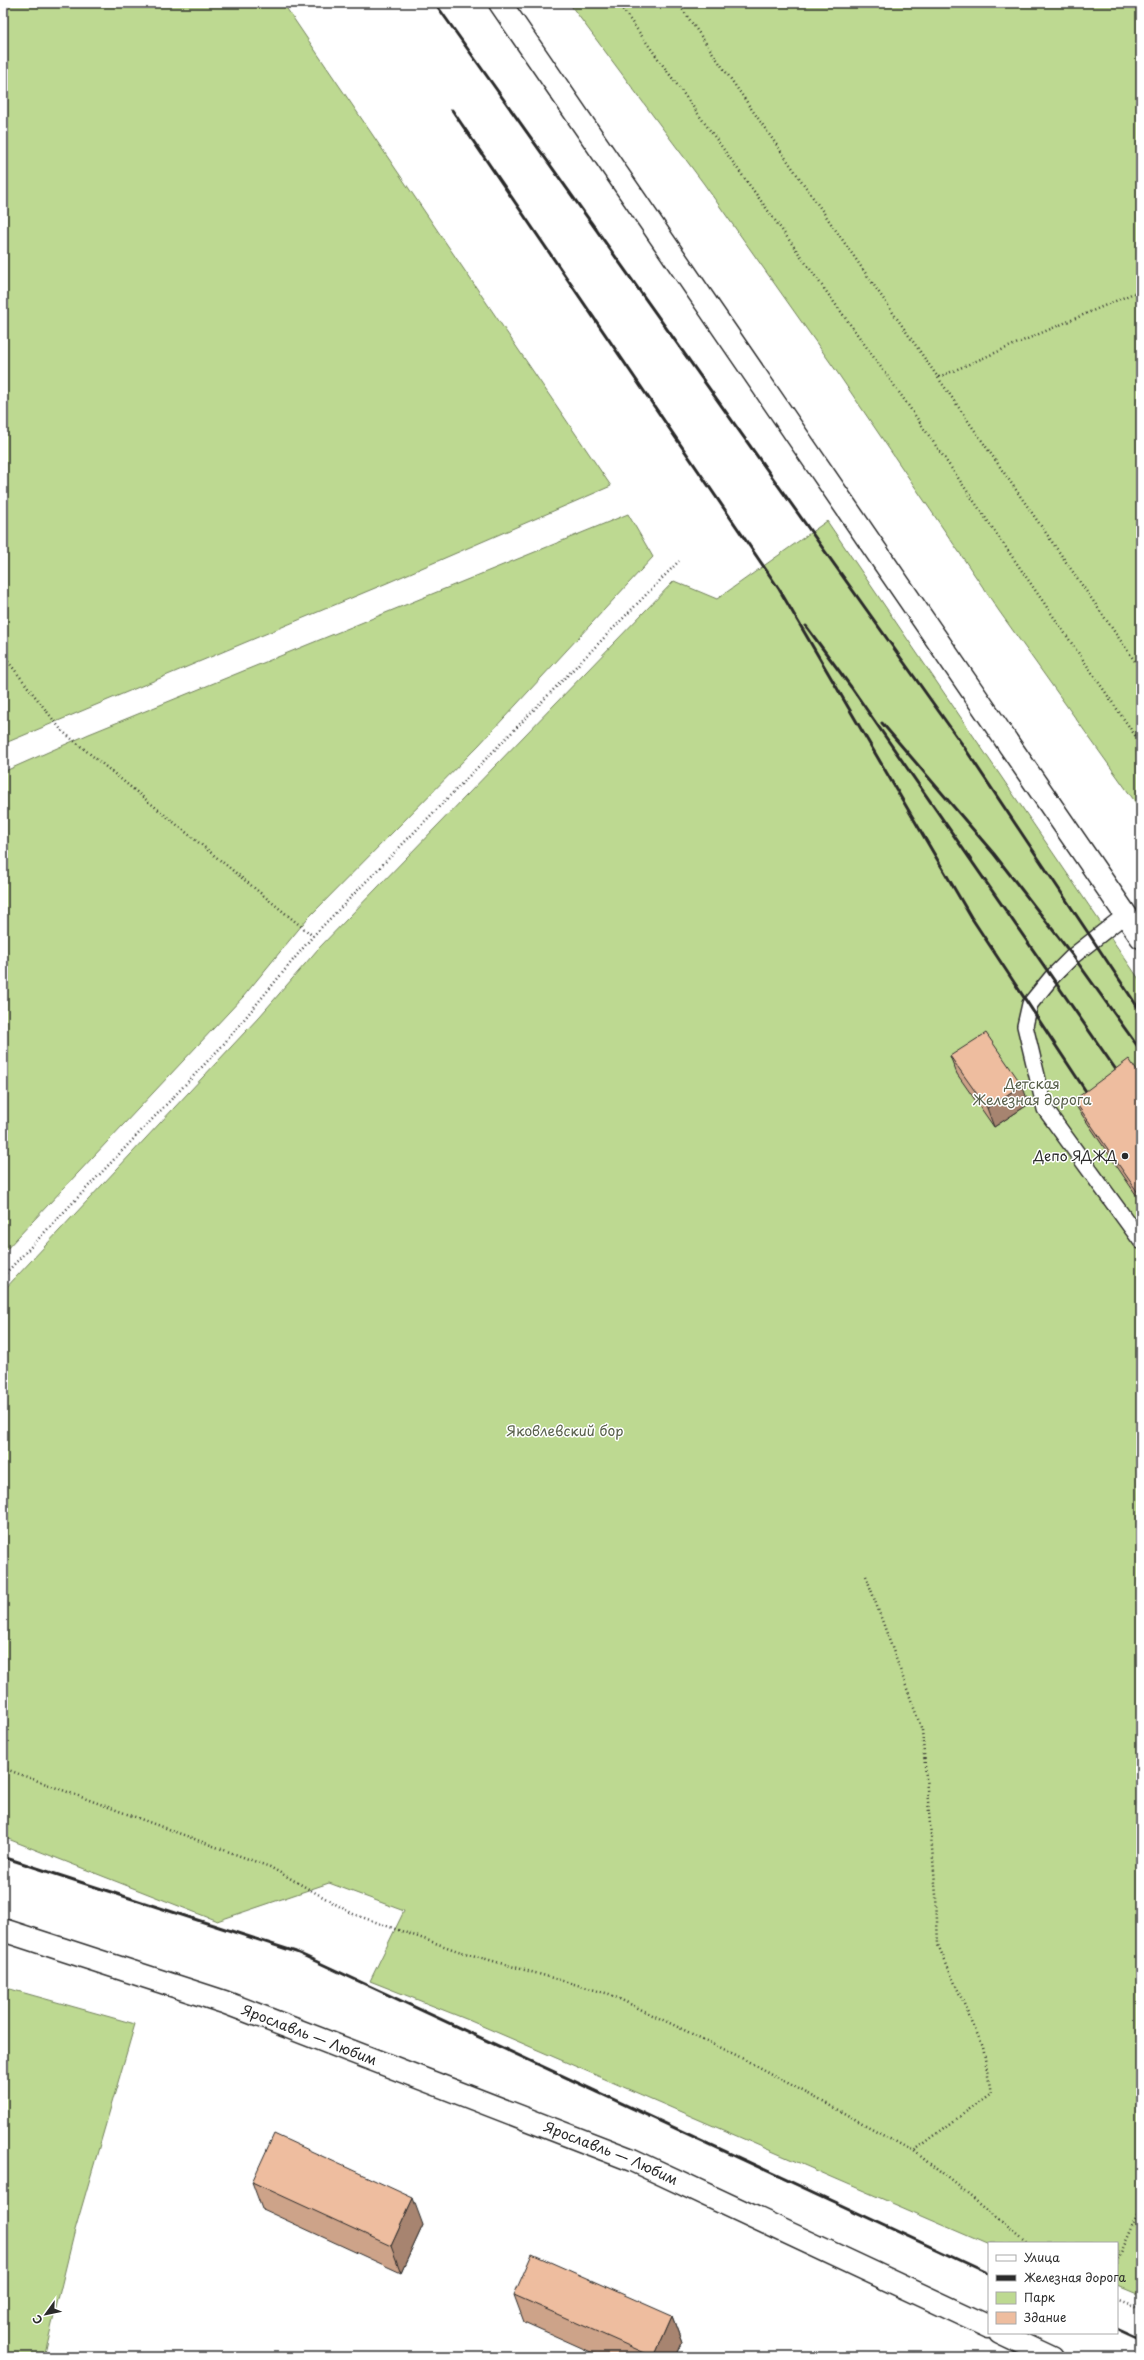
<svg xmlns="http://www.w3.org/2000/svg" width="1144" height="2360" font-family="'Playpen Sans',sans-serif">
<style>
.green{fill:#bdd991;stroke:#74825e}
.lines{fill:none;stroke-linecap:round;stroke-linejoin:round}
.lane-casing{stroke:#2b2b2b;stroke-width:18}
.secondary-casing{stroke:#2b2b2b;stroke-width:25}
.path{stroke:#2b2b2b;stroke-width:2.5;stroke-dasharray:1 3;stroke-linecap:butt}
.lane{stroke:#fff;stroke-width:15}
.secondary{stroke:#fff;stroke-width:22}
.rail{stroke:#2b2b2b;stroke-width:3}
.wall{fill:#cda389;stroke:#2b2b2b}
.shaded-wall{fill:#a7846f;stroke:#2b2b2b}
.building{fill:#eebd9f;stroke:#2b2b2b}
.poi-dot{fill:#2b2b2b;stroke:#fff;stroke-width:1.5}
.labels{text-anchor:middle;stroke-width:3;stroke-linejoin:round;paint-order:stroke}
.park-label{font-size:14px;fill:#575f4a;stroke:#fff}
.poi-label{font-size:14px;fill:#2b2b2b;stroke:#fff;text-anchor:end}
.street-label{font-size:14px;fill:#2b2b2b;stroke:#fff}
</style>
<rect width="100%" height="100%" fill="#fff"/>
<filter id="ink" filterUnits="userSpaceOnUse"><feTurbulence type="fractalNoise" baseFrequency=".025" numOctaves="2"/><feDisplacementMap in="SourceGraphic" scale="8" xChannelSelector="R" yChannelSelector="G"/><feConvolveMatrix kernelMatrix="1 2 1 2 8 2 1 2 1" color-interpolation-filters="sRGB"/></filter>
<g filter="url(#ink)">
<!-- green -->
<g class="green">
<path d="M3,3H283L611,486L387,583L3,744Z"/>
<path d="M569,3H1141V810L999,611L837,372L704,184Z"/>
<path d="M628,514L653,557L479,745L307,919L243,997L3,1253V772L89,734Z"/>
<path d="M827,521L1141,982V2295L1117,2285V2243H989V2245L466,2019L370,1981L404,1911L329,1883L217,1921L3,1837V1291L260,1016L318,949L674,581L717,599Z"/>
<path d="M3,1987L135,2024L75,2230L44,2357H3Z"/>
</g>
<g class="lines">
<!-- lane casing -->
<g class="lane-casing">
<path id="lane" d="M1125,915L1073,956L1052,977L1030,1004L1025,1026L1045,1109L1141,1241"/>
</g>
<!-- secondary casing -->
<g class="secondary-casing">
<g id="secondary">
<path d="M500,3L1141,937"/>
<path id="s1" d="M3,1930L224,2002L632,2160L989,2327"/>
<path d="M1001,2333L1052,2357"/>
</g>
</g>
<!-- path -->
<g class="path">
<path d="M618,3L901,395L1141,744"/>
<path d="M678,3L1141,670"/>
<path d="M939,377L1141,290"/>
<path d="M3,655L62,731L313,936"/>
<path d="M3,1276L222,1046L313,936L679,561"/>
<path d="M866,1576L922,1730L936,1895L938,1945L983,2047L991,2093L914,2151"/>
<path d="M3,1768L270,1867L353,1914L458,1951L609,1994L736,2055L914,2151L1028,2243"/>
<path d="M1117,2260L1141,2207"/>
<path d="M1117,2298L1141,2307"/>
</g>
<!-- lane -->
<use href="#lane" class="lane"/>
<!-- secondary -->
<use href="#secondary" class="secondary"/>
<!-- rail -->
<g class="rail">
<path d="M435,3L962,744L1141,1012"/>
<path d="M452,110L779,589L971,917L1091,1099"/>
<path d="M806,626L851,687L1121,1077"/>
<path d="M882,723L994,854L1073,956L1141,1051"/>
<path d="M3,1857L296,1952L989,2274"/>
<path d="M1117,2329L1141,2340"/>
</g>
</g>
<!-- wall -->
<g class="wall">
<path d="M950,1056L1029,1104L994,1127L957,1074Z"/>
<path d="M1141,1077V1202L1078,1109L1074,1100Z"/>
<path d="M252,2182L423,2225L401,2273L262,2209Z"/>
<path d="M514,2295L672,2316L682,2343L676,2357H602L524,2322Z"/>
</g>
<!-- shaded-wall -->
<g class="shaded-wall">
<path d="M1022,1085L1029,1104L994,1127L987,1108Z"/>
<path d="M413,2198L423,2225L401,2273L391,2246Z"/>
<path d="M672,2316L682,2343L676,2357H654Z"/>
</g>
<!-- building -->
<g class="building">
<path d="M986,1033L1022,1085L987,1108L950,1056Z"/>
<path d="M1129,1059L1141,1077V1197L1074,1100Z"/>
<path d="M274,2134L413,2198L391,2246L252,2182Z"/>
<path d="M532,2254L672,2316L654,2357L514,2295Z"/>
<path d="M750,2354L756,2357H748Z"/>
</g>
</g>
<!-- markers -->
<circle class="poi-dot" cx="1125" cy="1156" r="4"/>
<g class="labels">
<!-- park labels -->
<g class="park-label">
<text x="1032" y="1089">Детская<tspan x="1032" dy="16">Железная дорога</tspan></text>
<text x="565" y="1436">Яковлевский бор</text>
</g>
<!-- poi labels -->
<g class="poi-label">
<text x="1117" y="1161">Депо ЯДЖД</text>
</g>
<!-- street labels -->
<g class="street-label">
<text dy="5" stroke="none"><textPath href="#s1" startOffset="324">Ярославль — Любим</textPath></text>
<text dy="5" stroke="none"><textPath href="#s1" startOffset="648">Ярославль — Любим</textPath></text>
</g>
</g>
<!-- margin -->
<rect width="1144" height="2360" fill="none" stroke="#fff" stroke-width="16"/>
<rect x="8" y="8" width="1128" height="2344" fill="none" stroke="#2b2b2b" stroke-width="1.5" filter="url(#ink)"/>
<!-- legend -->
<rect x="988" y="2242" width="130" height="92" fill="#ffffff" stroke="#aaaaaa"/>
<rect x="996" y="2255" width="20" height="6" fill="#ffffff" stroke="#aaaaaa"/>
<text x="1024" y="2262" font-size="12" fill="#2b2b2b">Улица</text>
<rect x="996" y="2275" width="20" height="6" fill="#2b2b2b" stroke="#aaaaaa"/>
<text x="1024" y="2282" font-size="12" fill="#2b2b2b">Железная дорога</text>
<rect x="996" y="2292" width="20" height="12" fill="#bdd991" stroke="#aaaaaa"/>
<text x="1024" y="2302" font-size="12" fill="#2b2b2b">Парк</text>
<rect x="996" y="2312" width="20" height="12" fill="#eebd9f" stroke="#aaaaaa"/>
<text x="1024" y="2322" font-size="12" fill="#2b2b2b">Здание</text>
<!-- north arrow -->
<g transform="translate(46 2314) rotate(237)" stroke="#ffffff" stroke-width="3" paint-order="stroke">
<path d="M0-3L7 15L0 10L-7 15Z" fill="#2b2b2b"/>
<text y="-6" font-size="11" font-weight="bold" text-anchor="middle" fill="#2b2b2b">С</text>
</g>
</svg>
